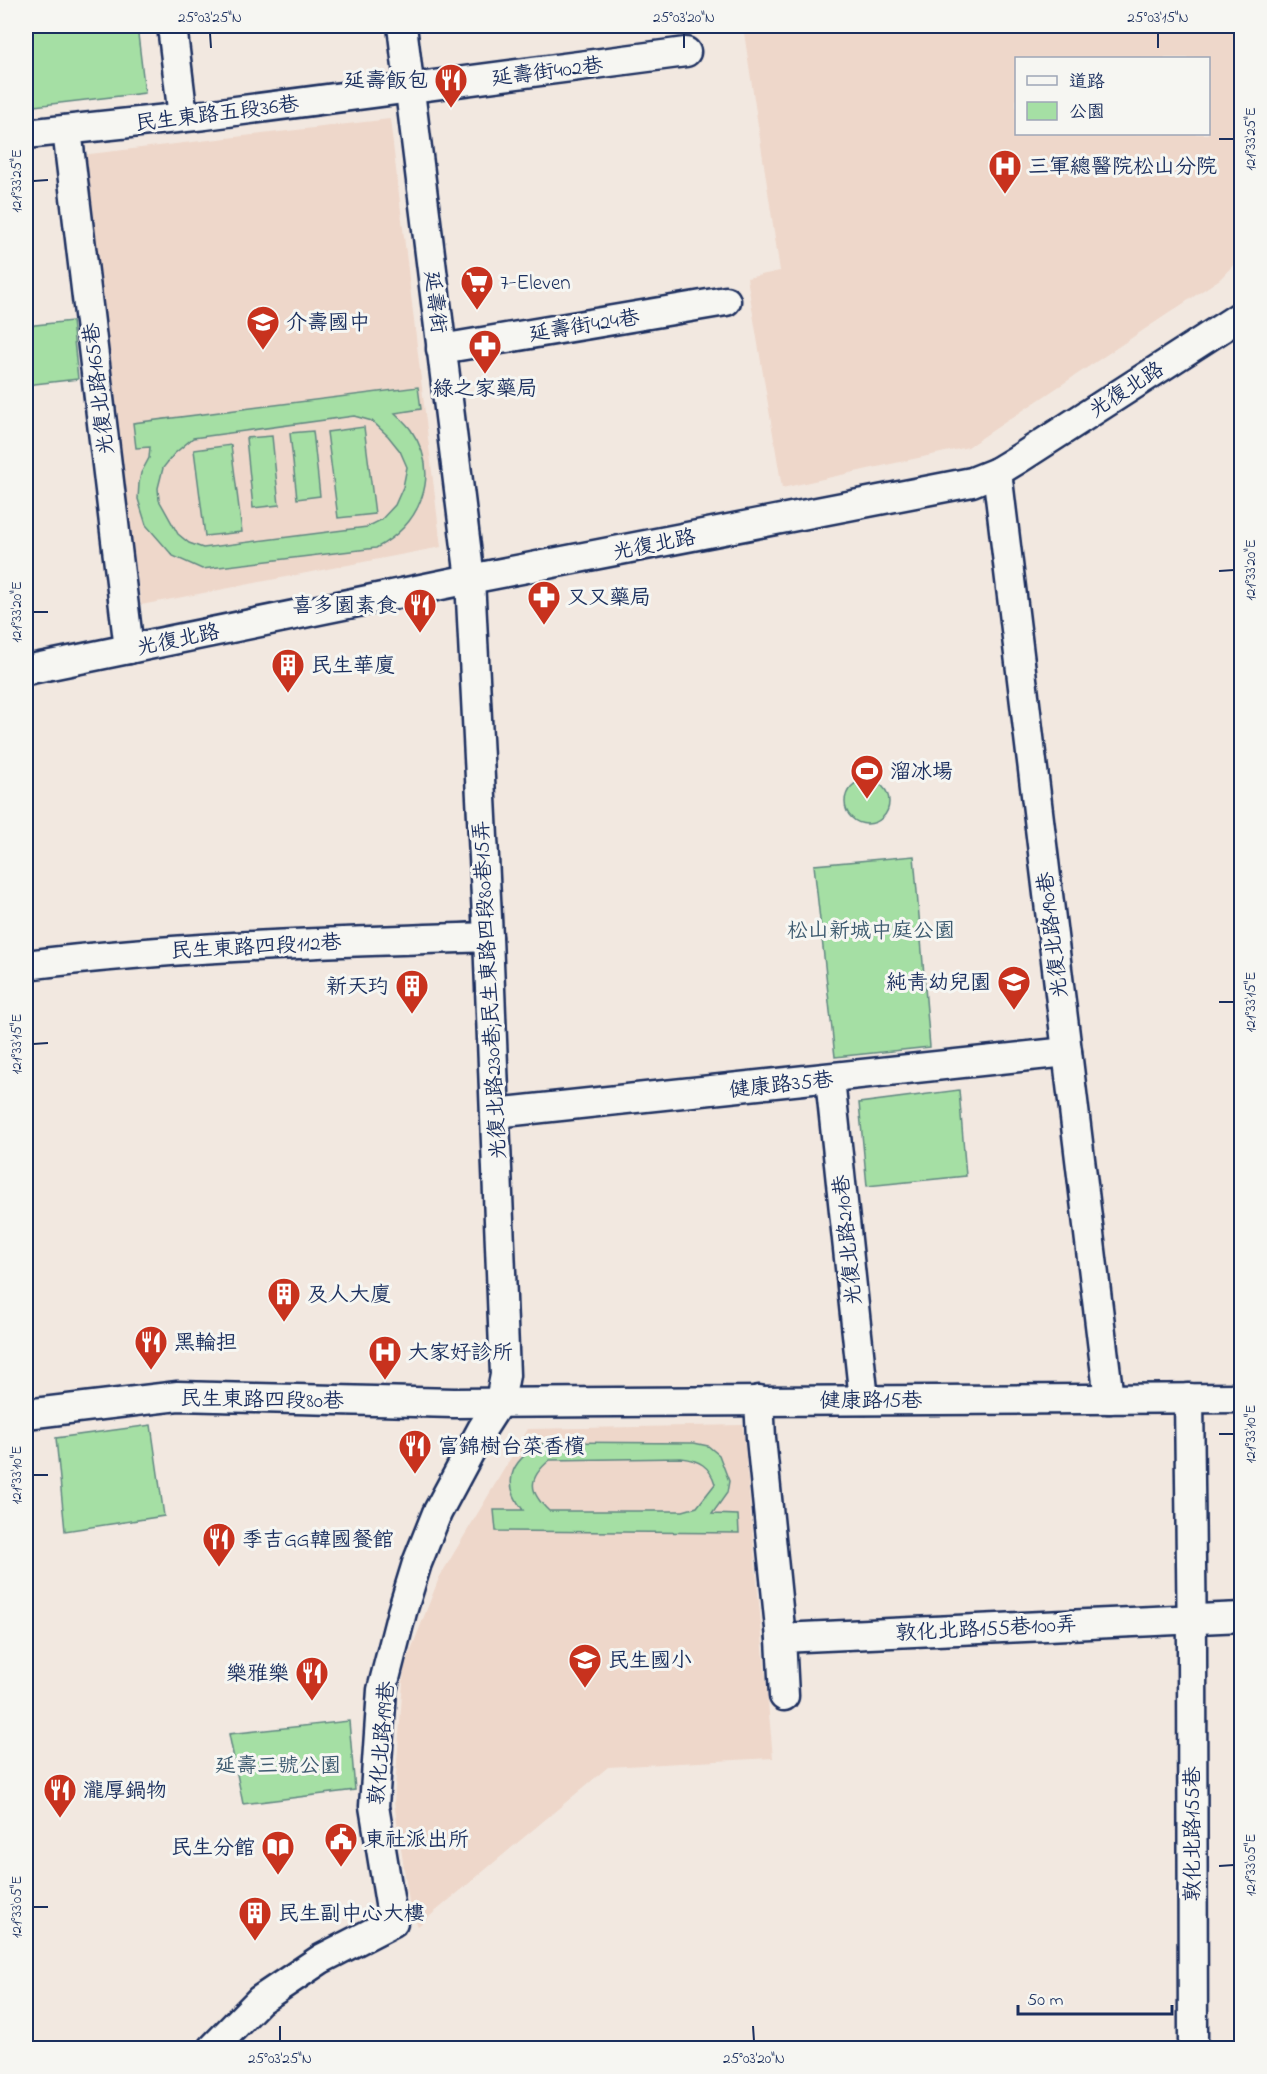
<svg xmlns="http://www.w3.org/2000/svg" width="1267" height="2074" font-family="'Indie Flower','LXGW WenKai TC',sans-serif">
<style>
.built{fill:#eed7ca;fill-rule:evenodd}
.green{fill:#a5dfa4;stroke:#608781;stroke-width:1.5;fill-rule:evenodd}
.lines{fill:none;stroke-linecap:round;stroke-linejoin:round}
.minor-casing{stroke:#1b2f5e;stroke-width:33}
.minor{stroke:#f6f6f2;stroke-width:28}
.ticks{fill:none;stroke:#1b2f5e;stroke-width:2}
.labels{text-anchor:middle;stroke-width:6;stroke-linejoin:round;paint-order:stroke}
.street-label{font-size:21px;fill:#1b2f5e;stroke:#f6f6f2}
.poi-label{font-size:21px;fill:#1b2f5e;stroke:#f6f6f2;text-anchor:start}
.park-label{font-size:21px;fill:#3e5b70;stroke:#f6f6f2}
.neatline{fill:none;stroke:#1b2f5e;stroke-width:2}
.ticks-label{font-size:15px;text-anchor:middle;fill:#1b2f5e}
</style>
<rect width="100%" height="100%" fill="#f2e8e0"/>
<filter id="ink" filterUnits="userSpaceOnUse"><feTurbulence type="fractalNoise" baseFrequency=".0167" numOctaves="2"/><feDisplacementMap in="SourceGraphic" scale="12" xChannelSelector="R" yChannelSelector="G"/><feConvolveMatrix kernelMatrix="1 2 1 2 8 2 1 2 1" color-interpolation-filters="sRGB"/></filter>
<g filter="url(#ink)">
<!-- built -->
<g class="built">
<path d="M743,26H1241V257L1220,279L968,447L782,488L747,278L780,271ZM1016,58H1208V134H1016Z"/>
<path d="M390,119L441,547L141,605L81,155Z"/>
<path d="M743,1425L773,1758L608,1767L418,1926L410,1909L394,1802L404,1668L439,1578L528,1429Z"/>
</g>
<!-- green -->
<g class="green">
<path d="M26,26H137L145,93L26,107Z"/>
<path d="M72,321L78,379L26,385V326Z"/>
<path d="M418,387L421,409L395,413C400,418 407,424 411,430C442,475 421,524 376,548L202,569L173,556L146,525L138,499L139,483L141,473L149,458L150,447L136,448L133,423ZM354,416L372,421L388,436L400,451L407,467L403,487L395,505L381,520L367,527L203,548L189,543L178,534L159,500L158,488L163,468L174,454L193,438Z"/>
<path d="M364,427L375,514L338,518L327,432Z"/>
<path d="M313,431L320,496L297,499L290,433Z"/>
<path d="M272,436L279,505L253,508L246,438Z"/>
<path d="M231,445L242,532L205,536L194,450Z"/>
<circle cx="867" cy="802" r="22"/>
<path d="M914,856L930,1047L835,1057L814,865Z"/>
<path d="M959,1090L966,1176L867,1186L859,1103Z"/>
<path d="M151,1425L164,1516L65,1531L56,1438Z"/>
<path d="M546,1442L694,1443L708,1446L719,1455L729,1481L727,1493L712,1514L738,1515L739,1533L496,1531L494,1510H523C499,1480 514,1457 546,1442ZM681,1458C699,1460 710,1466 715,1484L697,1507L683,1511H549C528,1491 528,1478 550,1460Z"/>
<path d="M349,1721L355,1790L243,1804L229,1734Z"/>
</g>
<g class="lines">
<!-- minor casing -->
<g class="minor-casing">
<g id="minor">
<path d="M172,26L183,117"/>
<path d="M67,130L129,649"/>
<path d="M26,134L205,115L686,52"/>
<path d="M441,349L726,301"/>
<path d="M997,472L1109,1399"/>
<path d="M26,670L470,579L972,482L997,472L1020,458L1242,315"/>
<path d="M26,965C179,946 333,942 488,937"/>
<path d="M830,1079L864,1400"/>
<path d="M495,1113L1067,1052"/>
<path d="M1189,1398L1192,1646L1193,2048"/>
<path d="M759,1400L761,1438L781,1638L784,1696"/>
<path d="M26,1414L178,1396L454,1403L1242,1398"/>
<path d="M781,1638L1242,1617"/>
<path d="M213,2048L260,2000L321,1959L393,1922L374,1806L382,1690L402,1612L417,1563L437,1513L482,1429L500,1401L505,1375L488,937L470,579L402,26"/>
</g>
</g>
<!-- minor -->
<use href="#minor" class="minor"/>
</g>
</g>
<!-- ticks -->
<path class="ticks" d="M210,33L211,48M684,33V48M1158,33V48M1219,139H1234M33,181L48,180M1219,571L1234,570M33,612H48M1219,1002H1234M33,1044L48,1043M1219,1434H1234M33,1475H48M1219,1866L1234,1865M33,1907H48M280,2026V2041M753,2026L754,2041"/>
<!-- icons -->
<defs>
<g id="restaurant-pin" transform="scale(1.725)"><path d="M0 17L-7.5 6A9.5 9.5 0 1 1 7.5 6Z" fill="#c8321e" stroke="#f6f6f2"/><path d="M-5-6h1v4h1v-4h1v4h1v-4h1v5L-1.5 .5V6h-2V.5L-5-1ZM5-6V6H3V1.5H1.5Q1.5-4 5-6Z" fill="#fff"/></g>
<g id="hospital-pin" transform="scale(1.725)"><path d="M0 17L-7.5 6A9.5 9.5 0 1 1 7.5 6Z" fill="#c8321e" stroke="#f6f6f2"/><path d="M-5-5h3v3.5h4V-5h3V5h-3V1.5h-4V5h-3Z" fill="#fff"/></g>
<g id="supermarket-pin" transform="scale(1.725)"><path d="M0 17L-7.5 6A9.5 9.5 0 1 1 7.5 6Z" fill="#c8321e" stroke="#f6f6f2"/><path d="M-6-5.5h2.5l.6 2H6L4.5 2H-2.5L-4.4-4H-6ZM-1.5 3.2a1.3 1.3 0 1 0 .1 0ZM3 3.2a1.3 1.3 0 1 0 .1 0Z" fill="#fff"/></g>
<g id="school-pin" transform="scale(1.725)"><path d="M0 17L-7.5 6A9.5 9.5 0 1 1 7.5 6Z" fill="#c8321e" stroke="#f6f6f2"/><path d="M0-5L7-2L0 1L-7-2ZM-4 1L0 2.5L4 1V4Q0 6-4 4Z" fill="#fff"/></g>
<g id="pharmacy-pin" transform="scale(1.725)"><path d="M0 17L-7.5 6A9.5 9.5 0 1 1 7.5 6Z" fill="#c8321e" stroke="#f6f6f2"/><path d="M-2-6h4v4h4v4h-4v4h-4v-4h-4v-4h4Z" fill="#fff"/></g>
<g id="building-pin" transform="scale(1.725)"><path d="M0 17L-7.5 6A9.5 9.5 0 1 1 7.5 6Z" fill="#c8321e" stroke="#f6f6f2"/><path d="M-4-6H4V6H1V3H-1V6H-4ZM-2.5-4.3h1.7v1.8h-1.7ZM.8-4.3h1.7v1.8H.8ZM-2.5-1h1.7V.8h-1.7ZM.8-1h1.7V.8H.8Z" fill="#fff"/></g>
<g id="stadium-pin" transform="scale(1.725)"><path d="M0 17L-7.5 6A9.5 9.5 0 1 1 7.5 6Z" fill="#c8321e" stroke="#f6f6f2"/><path d="M0-5a6.5 5 0 1 0 0 10a6.5 5 0 1 0 0-10ZM-3.5-1.8h7v3.6h-7Z" fill="#fff"/></g>
<g id="civic-pin" transform="scale(1.725)"><path d="M0 17L-7.5 6A9.5 9.5 0 1 1 7.5 6Z" fill="#c8321e" stroke="#f6f6f2"/><path d="M-.6-6.5H3V-4.5H.6V-3L4-1V1h2V6H-6V1h2V-1L-.6-3ZM-1.2 2.5V6h2.4V2.5Z" fill="#fff"/></g>
<g id="library-pin" transform="scale(1.725)"><path d="M0 17L-7.5 6A9.5 9.5 0 1 1 7.5 6Z" fill="#c8321e" stroke="#f6f6f2"/><path d="M-6-4Q-3-5.5-.7-3.5V5Q-3 3-6 4ZM6-4Q3-5.5 .7-3.5V5Q3 3 6 4Z" fill="#fff"/></g>
</defs>
<g fill-rule="evenodd">
<use href="#restaurant-pin" x="451" y="80"/>
<use href="#hospital-pin" x="1005" y="166"/>
<use href="#supermarket-pin" x="477" y="282"/>
<use href="#school-pin" x="263" y="322"/>
<use href="#pharmacy-pin" x="485" y="346"/>
<use href="#pharmacy-pin" x="544" y="597"/>
<use href="#restaurant-pin" x="420" y="605"/>
<use href="#building-pin" x="288" y="665"/>
<use href="#stadium-pin" x="867" y="771"/>
<use href="#school-pin" x="1014" y="982"/>
<use href="#building-pin" x="412" y="986"/>
<use href="#building-pin" x="284" y="1294"/>
<use href="#restaurant-pin" x="151" y="1342"/>
<use href="#hospital-pin" x="385" y="1352"/>
<use href="#restaurant-pin" x="415" y="1446"/>
<use href="#restaurant-pin" x="219" y="1539"/>
<use href="#school-pin" x="585" y="1660"/>
<use href="#restaurant-pin" x="312" y="1673"/>
<use href="#restaurant-pin" x="60" y="1790"/>
<use href="#civic-pin" x="341" y="1839"/>
<use href="#library-pin" x="278" y="1847"/>
<use href="#building-pin" x="255" y="1913"/>
</g>
<g class="labels">
<!-- street labels -->
<g class="street-label">
<text transform="translate(547 71) rotate(-7)" y="7">延壽街402巷</text>
<text transform="translate(217 113) rotate(-7)" y="7">民生東路五段36巷</text>
<text transform="translate(436 302) rotate(83)" y="7">延壽街</text>
<text transform="translate(584 325) rotate(-9)" y="7">延壽街424巷</text>
<text transform="translate(98 389) rotate(-97)" y="7">光復北路165巷</text>
<text transform="translate(1126 389) rotate(-33)" y="7">光復北路</text>
<text transform="translate(654 544) rotate(-11)" y="7">光復北路</text>
<text transform="translate(178 639) rotate(-12)" y="7">光復北路</text>
<text transform="translate(1052 935) rotate(-97)" y="7">光復北路190巷</text>
<text transform="translate(256 946) rotate(-3)" y="7">民生東路四段112巷</text>
<text transform="translate(489 990) rotate(-93)" y="7">光復北路230巷;民生東路四段80巷15弄</text>
<text transform="translate(781 1084) rotate(-6)" y="7">健康路35巷</text>
<text transform="translate(847 1240) rotate(-96)" y="7">光復北路210巷</text>
<text transform="translate(262 1399) rotate(1)" y="7">民生東路四段80巷</text>
<text x="871" y="1407">健康路15巷</text>
<text transform="translate(986 1628) rotate(-3)" y="7">敦化北路155巷100弄</text>
<text transform="translate(381 1743) rotate(-85)" y="7">敦化北路199巷</text>
<text transform="translate(1192 1834) rotate(-90)" y="7">敦化北路155巷</text>
</g>
<!-- poi labels -->
<g class="poi-label">
<text x="428" y="87" text-anchor="end">延壽飯包</text>
<text x="1028" y="173">三軍總醫院松山分院</text>
<text x="500" y="289">7-Eleven</text>
<text x="286" y="329">介壽國中</text>
<text x="485" y="395" text-anchor="middle">綠之家藥局</text>
<text x="567" y="604">又又藥局</text>
<text x="397" y="612" text-anchor="end">喜多園素食</text>
<text x="311" y="672">民生華廈</text>
<text x="890" y="778">溜冰場</text>
<text x="991" y="989" text-anchor="end">純青幼兒園</text>
<text x="389" y="993" text-anchor="end">新天玓</text>
<text x="307" y="1301">及人大廈</text>
<text x="174" y="1349">黑輪担</text>
<text x="408" y="1359">大家好診所</text>
<text x="438" y="1453">富錦樹台菜香檳</text>
<text x="242" y="1546">季吉GG韓國餐館</text>
<text x="608" y="1667">民生國小</text>
<text x="289" y="1680" text-anchor="end">樂雅樂</text>
<text x="83" y="1797">瀧厚鍋物</text>
<text x="364" y="1846">東社派出所</text>
<text x="255" y="1854" text-anchor="end">民生分館</text>
<text x="278" y="1920">民生副中心大樓</text>
</g>
<!-- park labels -->
<g class="park-label">
<text x="871" y="937">松山新城中庭公園</text>
<text x="278" y="1772">延壽三號公園</text>
</g>
</g>
<!-- margin -->
<rect width="1267" height="2074" fill="none" stroke="#f6f6f2" stroke-width="66"/>
<!-- legend -->
<rect x="1015" y="57" width="195" height="78" fill="#f6f6f2" stroke="#9ea6b7" stroke-width="1.5"/>
<rect x="1027" y="76" width="30" height="9" fill="#f6f6f2" stroke="#9ea6b7" stroke-width="1.5"/>
<text x="1069" y="87" font-size="18" fill="#1b2f5e">道路</text>
<rect x="1027" y="102" width="30" height="18" fill="#a5dfa4" stroke="#9ea6b7" stroke-width="1.5"/>
<text x="1069" y="117" font-size="18" fill="#1b2f5e">公園</text>
<!-- scale -->
<path d="M1018 2005v9h154v-9" fill="none" stroke="#1b2f5e" stroke-width="3"/>
<text x="1027" y="2005" font-size="18" fill="#1b2f5e" stroke="#f6f6f2" stroke-width="4.5" paint-order="stroke">50 m</text>
<rect x="33" y="33" width="1201" height="2008" class="neatline"/>
<g class="ticks-label">
<text x="210" y="22">25°03'25"N</text>
<text x="684" y="22">25°03'20"N</text>
<text x="1158" y="22">25°03'15"N</text>
<text transform="translate(1250 139) rotate(-90)" y="5">121°33'25"E</text>
<text transform="translate(16 181) rotate(-90)" y="5">121°33'25"E</text>
<text transform="translate(1250 570) rotate(-90)" y="5">121°33'20"E</text>
<text transform="translate(16 612) rotate(-90)" y="5">121°33'20"E</text>
<text transform="translate(1250 1002) rotate(-90)" y="5">121°33'15"E</text>
<text transform="translate(16 1044) rotate(-90)" y="5">121°33'15"E</text>
<text transform="translate(1250 1434) rotate(-90)" y="5">121°33'10"E</text>
<text transform="translate(16 1475) rotate(-90)" y="5">121°33'10"E</text>
<text transform="translate(1250 1865) rotate(-90)" y="5">121°33'05"E</text>
<text transform="translate(16 1907) rotate(-90)" y="5">121°33'05"E</text>
<text x="280" y="2063">25°03'25"N</text>
<text x="754" y="2063">25°03'20"N</text>
</g>
</svg>
